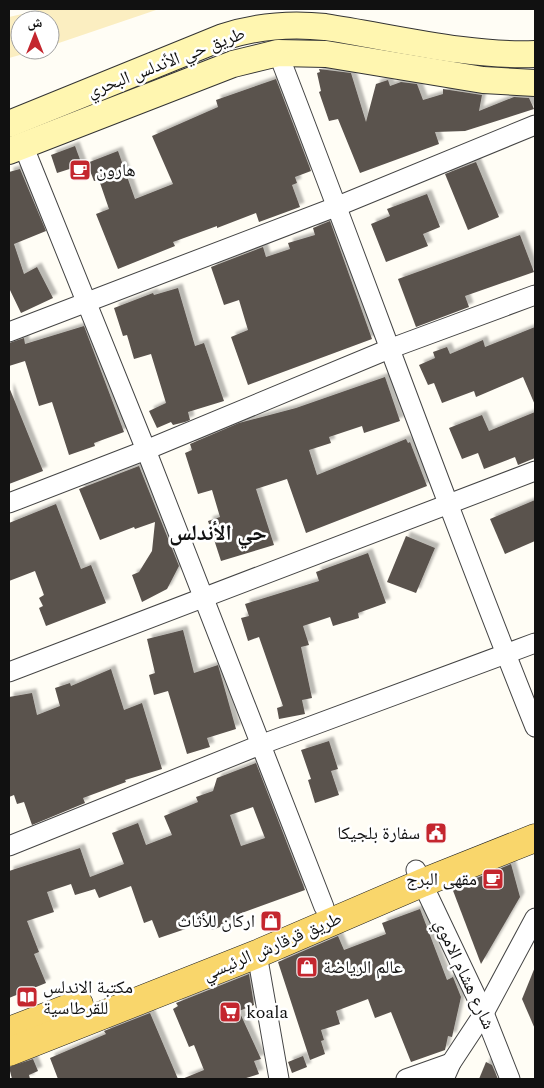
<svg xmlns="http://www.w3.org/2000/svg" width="544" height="1088" font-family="Spectral,'Noto Naskh Arabic',serif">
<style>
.sand{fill:#fbeec1}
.building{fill:#5a524d;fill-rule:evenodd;filter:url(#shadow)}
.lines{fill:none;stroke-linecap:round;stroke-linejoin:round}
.street-casing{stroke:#444;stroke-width:21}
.secondary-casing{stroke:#333;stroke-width:28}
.primary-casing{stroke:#222;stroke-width:29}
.street{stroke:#fff;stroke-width:19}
.secondary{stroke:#fff6b0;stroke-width:26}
.primary{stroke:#f9d66b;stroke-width:28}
.labels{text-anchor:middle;stroke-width:5;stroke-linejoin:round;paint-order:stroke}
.street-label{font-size:18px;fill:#111;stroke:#fff}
.poi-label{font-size:18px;fill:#111;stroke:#fff;text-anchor:start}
.district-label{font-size:22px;font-weight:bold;fill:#111;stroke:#fff}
</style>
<defs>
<filter id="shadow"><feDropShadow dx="4.5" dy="-4.5" stdDeviation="1" flood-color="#0004"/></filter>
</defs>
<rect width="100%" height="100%" fill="#fffdf5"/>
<!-- sand -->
<path class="sand" d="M44,9H159L50,46V20H20V50H38L9,58V17Z"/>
<!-- building -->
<g class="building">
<path d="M319,69L351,73L366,122L376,84L388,80L390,86L401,82L417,84L423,100L443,94V89L482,95L479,111L514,97L529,98L534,109L465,131L435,132L439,144L360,173L338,119L329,121L319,92L321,91L317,73L320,72Z"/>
<path d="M276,79L311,171L295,177L297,183L292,185L300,207L259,222L256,213L217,228V226L173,242L175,246L118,269L96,214L109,209L99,180L94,181L87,163L118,151L135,199L173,184L152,136L218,107L216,100Z"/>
<path d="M75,146L82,165L57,173L51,155Z"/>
<path d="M476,162L499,217L468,230L445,174Z"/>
<path d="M20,169L46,231L14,244L24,274L37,267L53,298L21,313L9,288V172Z"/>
<path d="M427,194L440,227L423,234L428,246L386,262L371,224L390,216L387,209Z"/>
<path d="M330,221L372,339L248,385L231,337L248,330L239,300L224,305L211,267L263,247L266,257L290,249L288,243L315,235L313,228Z"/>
<path d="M520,235L534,272L465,296L469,307L416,327L398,279Z"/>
<path d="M178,288L195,346L204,343L224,401L188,412L190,420L185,422L173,425L171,422L157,428L149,411L166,403L151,354L134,359L127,335L123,336L114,308L153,293L154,295Z"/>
<path d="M84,326L124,432L94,443L95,446L69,455L52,402L39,406L25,361L9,366V343L24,338L25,344Z"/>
<path d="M535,327V405L523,377L476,397L474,391L442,403L434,383L428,385L419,365L435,358L433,352L447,347L450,354L483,340L485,347Z"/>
<path d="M385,377L400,421L364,433L362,426L329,437L331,443L309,450L317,475L406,439L408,443L410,442L427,486L306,533L287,479L256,489L274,545L221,561L208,521L220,517L212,490L198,494L185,453L192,450L190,444L239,423L296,408Z"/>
<path d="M9,387L43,471L9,484Z"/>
<path d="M535,412V458L518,465L515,457L484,469L478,453L462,459L449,428L482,415L489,431Z"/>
<path d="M139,466L179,566L167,589L142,602L132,575L139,572L152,551L155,522L135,529L134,527L100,540L79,489Z"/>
<path d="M535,500V541L505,554L490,519Z"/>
<path d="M56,504L81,569L91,565L106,603L46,626L39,608L43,606L39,598L44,595L35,571L9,581V523Z"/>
<path d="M406,536L435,548L416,593L387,582Z"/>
<path d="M368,553L386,603L358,613L359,618L333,626L330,617L303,626L309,645L301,647L312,698L302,700L305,714L279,719L277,708L283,706L259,637L248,641L241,618L249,616L245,604L319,581L316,572Z"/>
<path d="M183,630L194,673L218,665L236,729L207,738L210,747L187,754L168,691L154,695L149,675L155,673L147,639Z"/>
<path d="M111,669L124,710L142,703L162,769L125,780L126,782L83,798L85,803L32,825L24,802L17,804L14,795L9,797V697L32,693L37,715L60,706L55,688L70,683L71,686Z"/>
<path d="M329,741L338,769L331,771L339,795L315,803L308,780L311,779L301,750Z"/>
<path d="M256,763L305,890L228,918L230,923L212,930L209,921L159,938L152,920L144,923L131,886L99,898L95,889L75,895L71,884L47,892L54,912L27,921L39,952L34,954L46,983L9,998V871L80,848L90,877L124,864L112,833L138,823L146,845L172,835L164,816L198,802L196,797L213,791L217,778ZM253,807L265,838L241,846L230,815Z"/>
<path d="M511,864L520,897L481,964L452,888Z"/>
<path d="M420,909L447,980L453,977L461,997L452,1037L448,1036L445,1050L411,1062L391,1012L375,1018L368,999L336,1011L340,1024L321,1030L324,1040L321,1041L325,1054L310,1060L278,962L338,936L344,950L386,934L382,923Z"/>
<path d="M535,967V1029L522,999Z"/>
<path d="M249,974L254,1005L239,1011L261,1059L254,1061L259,1074L243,1079H182L204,1070L194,1045L189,1047L173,1009L178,1006L176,1003Z"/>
<path d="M150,1013L178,1079H58L50,1058L106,1034L104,1031Z"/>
<path d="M303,1056L307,1067L292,1073L288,1062Z"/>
<path d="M33,1059L38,1071L29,1075L30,1079H12L9,1067Z"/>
<path d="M486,1062L492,1065L498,1079H479Z"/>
</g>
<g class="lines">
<!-- street casing -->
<g class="street-casing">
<g id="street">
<path d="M278,53C365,277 445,504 535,727"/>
<path d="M23,145L146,450L324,907"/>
<path d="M9,332L338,206L535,125"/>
<path d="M9,503L146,450L389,349L535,295"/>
<path d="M9,672L535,471"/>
<path d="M9,846L260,745L535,643"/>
<path d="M416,870L484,1013L510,1079"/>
<path d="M257,954L279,1079"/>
<path d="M406,1079L451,1063"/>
<path d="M444,1079L451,1063L484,1013L535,918"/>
</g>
</g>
<!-- secondary casing -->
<g class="secondary-casing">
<g id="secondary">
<path d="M9,124L223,37C257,26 289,23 325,27C391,37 469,57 535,54"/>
<path d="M9,151L233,64L278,53L326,54L483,80L535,83"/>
</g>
</g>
<!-- primary casing -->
<g class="primary-casing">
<g id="primary">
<path d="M9,1031L79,1004"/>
<path d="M9,1052L257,954L422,883L535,838"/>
</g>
</g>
<!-- street -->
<use href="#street" class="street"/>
<!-- secondary -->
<use href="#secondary" class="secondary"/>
<!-- primary -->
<use href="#primary" class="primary"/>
</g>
<!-- icons -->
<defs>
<g id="cafe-square" transform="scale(1.125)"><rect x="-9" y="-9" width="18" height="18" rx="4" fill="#c4262e" stroke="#fff"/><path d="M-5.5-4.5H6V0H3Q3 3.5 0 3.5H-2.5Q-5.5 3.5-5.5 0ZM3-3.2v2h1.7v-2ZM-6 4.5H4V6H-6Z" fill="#fff"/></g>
<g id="civic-square" transform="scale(1.125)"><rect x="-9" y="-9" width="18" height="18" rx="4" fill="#c4262e" stroke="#fff"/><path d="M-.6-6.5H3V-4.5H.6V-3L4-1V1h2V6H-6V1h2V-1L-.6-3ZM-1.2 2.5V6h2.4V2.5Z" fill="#fff"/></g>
<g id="shop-square" transform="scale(1.125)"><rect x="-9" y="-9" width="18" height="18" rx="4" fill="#c4262e" stroke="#fff"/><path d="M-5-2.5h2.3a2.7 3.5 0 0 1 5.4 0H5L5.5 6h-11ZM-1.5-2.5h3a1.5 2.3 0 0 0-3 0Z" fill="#fff"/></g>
<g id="library-square" transform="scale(1.125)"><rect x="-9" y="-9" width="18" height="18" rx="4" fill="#c4262e" stroke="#fff"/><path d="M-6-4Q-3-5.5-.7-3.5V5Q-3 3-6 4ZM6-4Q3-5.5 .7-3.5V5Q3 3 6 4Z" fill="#fff"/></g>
<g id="supermarket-square" transform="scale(1.125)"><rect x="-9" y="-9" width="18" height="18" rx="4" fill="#c4262e" stroke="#fff"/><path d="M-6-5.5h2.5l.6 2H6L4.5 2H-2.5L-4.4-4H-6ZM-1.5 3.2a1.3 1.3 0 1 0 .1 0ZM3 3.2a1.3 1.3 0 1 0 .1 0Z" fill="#fff"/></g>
</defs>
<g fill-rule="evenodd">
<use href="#cafe-square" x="80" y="170"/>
<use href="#civic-square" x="436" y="833"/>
<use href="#cafe-square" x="493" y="879"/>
<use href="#shop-square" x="271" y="921"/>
<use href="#shop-square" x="307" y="967"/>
<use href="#library-square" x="27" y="997"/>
<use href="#supermarket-square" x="230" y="1012"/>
</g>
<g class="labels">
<!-- street labels -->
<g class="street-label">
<text transform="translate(166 62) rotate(-21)" y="6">طريق حي الأندلس البحري</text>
<text transform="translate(272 946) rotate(-23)" y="6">طريق قرقارش الرئيسي</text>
<text transform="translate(465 974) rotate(65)" y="6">شارع هشام الاموي</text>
</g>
<!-- poi labels -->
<g class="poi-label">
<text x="96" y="176">هارون</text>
<text x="420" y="839" text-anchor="end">سفارة بلجيكا</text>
<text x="477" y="885" text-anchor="end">مقهى البرج</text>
<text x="255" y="927" text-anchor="end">اركان للأثاث</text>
<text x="323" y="973">عالم الرياضة</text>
<text x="43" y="993">مكتبة الاندلس<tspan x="43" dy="21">للقرطاسية</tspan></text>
<text x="246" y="1018">koala</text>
</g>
<!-- district labels -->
<g class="district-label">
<text x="218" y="540">حي الأندلس</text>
</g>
</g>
<!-- border -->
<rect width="544" height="1088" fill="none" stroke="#111111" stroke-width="20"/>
<!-- north arrow -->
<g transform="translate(35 35)"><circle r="24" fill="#ffffff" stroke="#a0a0a0"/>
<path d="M0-4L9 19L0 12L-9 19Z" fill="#c4262e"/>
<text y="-8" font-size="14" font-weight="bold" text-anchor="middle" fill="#111111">ش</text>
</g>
</svg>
